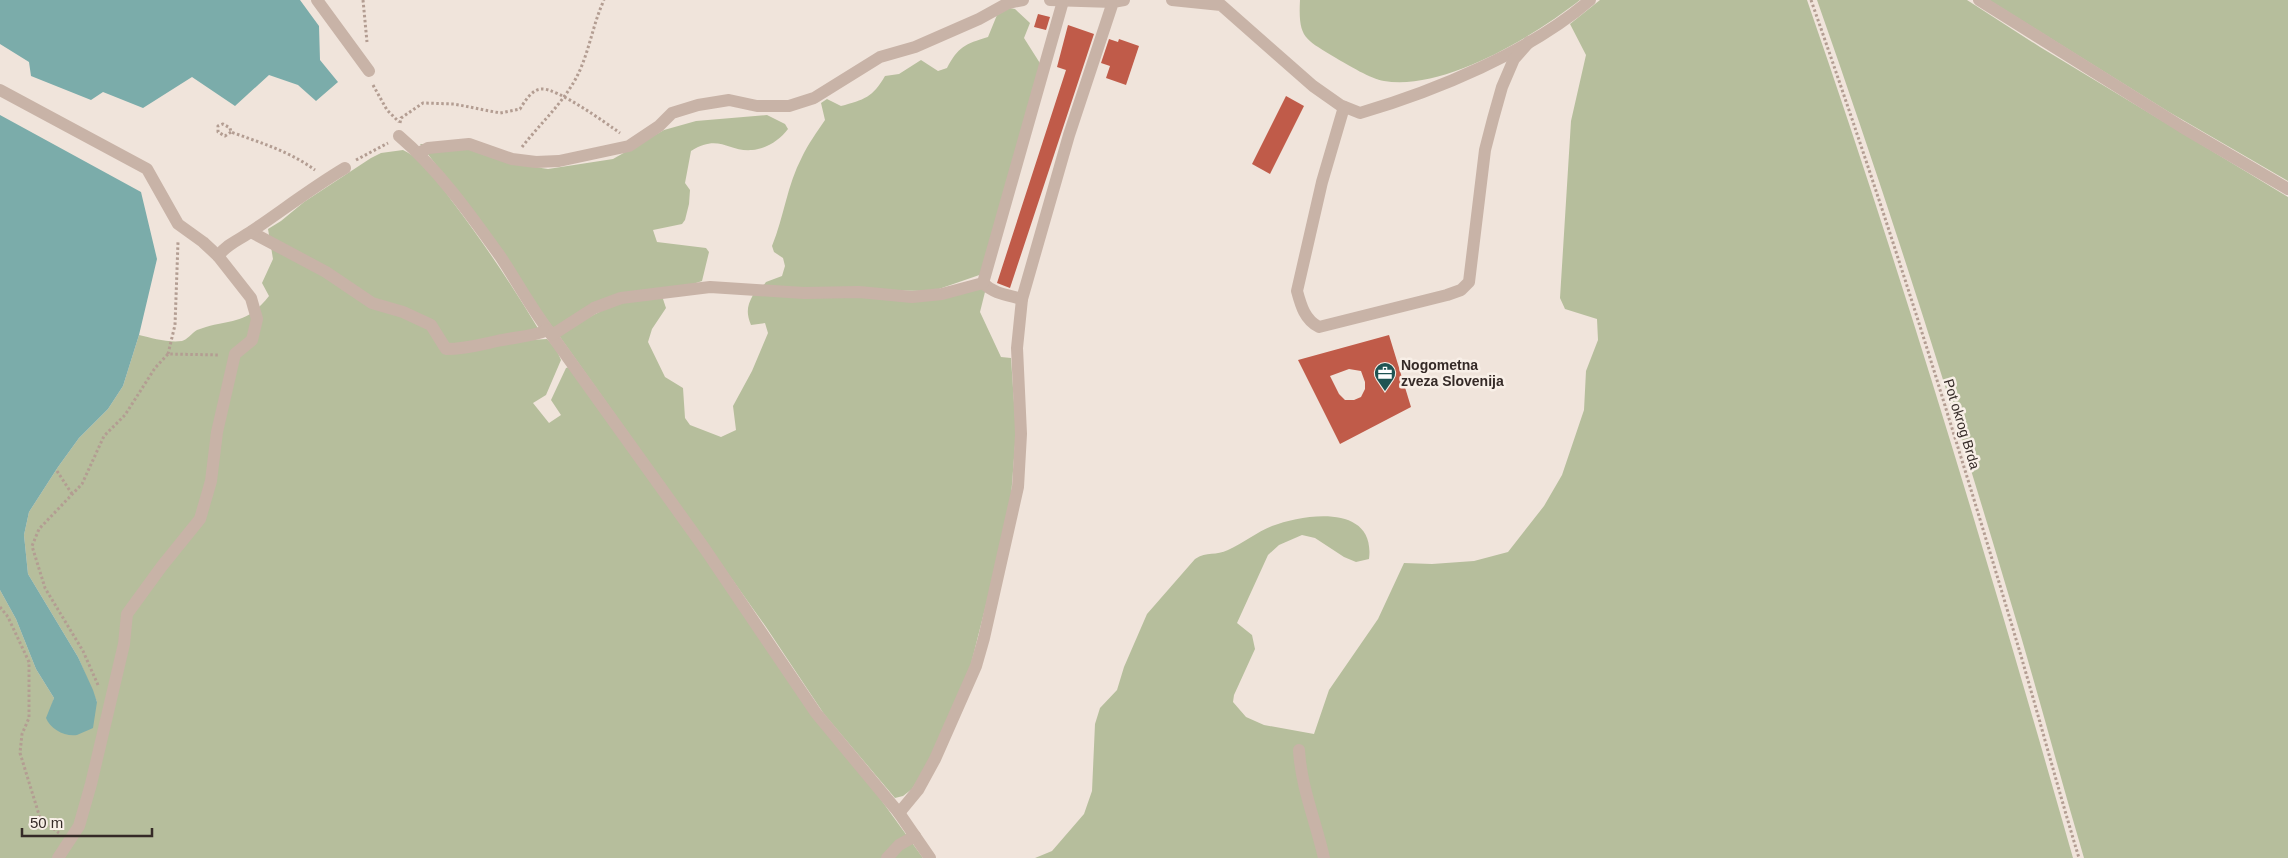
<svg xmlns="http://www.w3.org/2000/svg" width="2288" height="858" font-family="Arial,sans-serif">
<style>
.green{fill:#b6be9c}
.water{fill:#7bacaa}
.building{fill:#c05b49;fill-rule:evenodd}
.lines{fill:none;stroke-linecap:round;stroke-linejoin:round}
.path{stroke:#b39d92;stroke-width:3;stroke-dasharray:2.5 2.5;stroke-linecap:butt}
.minor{stroke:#c8b3a7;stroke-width:12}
.labels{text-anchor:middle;stroke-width:5;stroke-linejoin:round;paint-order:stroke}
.poi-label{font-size:14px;font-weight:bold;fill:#352a27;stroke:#f8efe7;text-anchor:start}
.street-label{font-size:14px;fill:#352a27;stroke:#f8efe7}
</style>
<rect width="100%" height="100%" fill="#f0e4db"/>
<!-- green -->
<g class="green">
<path d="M1300,0H1580C1534,36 1445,91 1384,81C1371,79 1348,65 1336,58C1305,39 1298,39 1300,0Z"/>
<path d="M1600,0H1807C1905,283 1991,570 2073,858H1035L1052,851L1084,814L1092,791L1095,724L1100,708L1117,690L1124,667L1147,614L1195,559C1207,551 1216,556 1228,550C1243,543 1257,532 1272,526C1306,513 1376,504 1369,559L1356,562L1344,557L1315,538L1302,535L1279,545L1268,555L1237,623L1252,635L1255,649L1234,695L1233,702L1246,717L1264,725L1314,734L1329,690L1378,619L1404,563L1432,564L1474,561L1508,552L1544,506L1562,475L1584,410L1586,371L1598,340L1597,319L1565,309L1560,298L1571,121L1586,55L1570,24Z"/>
<path d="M1817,0H1967L2040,47L2288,197V858H2084C2058,770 2035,681 2008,593C1949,394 1886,196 1817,0Z"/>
<path d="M1989,0H2288V181L2169,112Z"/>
<path d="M1010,8L1015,9L1030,23L1024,38L1043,68L991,271L933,291L761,289L766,282L782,276L785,266L783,258L774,252L772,246C784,217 787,185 802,157C808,144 817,132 825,120L821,103L827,99L841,106C864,100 873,97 885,76L899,74L921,60L938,71L947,68C958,47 965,44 988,37L997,15Z"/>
<path d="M767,115L785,124L788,129C780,140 766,149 752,150C728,152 719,133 691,151L685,183L690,190L689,204L685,220L682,224L653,230L657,242L706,248L709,252L702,281L684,287L644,292L553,328L454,188L420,144L462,145L509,163L548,169L613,159L664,130L696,121Z"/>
<path d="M403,150C426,161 440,185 455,205C486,246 513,287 539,330L530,340L547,339L556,349L561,360L546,395L533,403L549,423L561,415L551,400L566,368L569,367L923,858H0V590L16,619L36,669L54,698L52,705L97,702L78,657L28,574L24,535L29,512L58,467L79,438L108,409L123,386L139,335C152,338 168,343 182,341C187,340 192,333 197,330C228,318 245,327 269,296L262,283L273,259L268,229L281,221L304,202L371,158L381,153Z"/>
<path d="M986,288L980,312L1001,357L1011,358L1016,432L1010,510L971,664L930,760L912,789L903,796L895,798L824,714L766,627L560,337V332L621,301L662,296L666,308L652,329L648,342L665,377L683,388L685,418L690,425L721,437L736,430L733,406L752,371L768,333L765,323L751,325C746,313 747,306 753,295L789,297Z"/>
</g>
<!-- water -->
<g class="water">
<path d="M0,0H300L319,26L320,60L338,82L316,101L298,85L269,75L235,106L192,77L143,108L103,92L91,100L31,76L29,62L0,44Z"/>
<path d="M0,115L141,192L157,259L139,335L123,386L108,409L79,438L58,467L29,512L24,535L28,574L78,657L93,690L97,702L93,728C88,730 82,733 77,735C65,737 50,729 46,718L54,698L36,669L16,619L0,590Z"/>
</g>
<!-- building -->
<g class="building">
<path d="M1038,14L1050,17L1046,30L1034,27Z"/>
<path d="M1068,25L1094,34L1010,288L997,283L1066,70L1057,67Z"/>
<path d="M1109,39L1118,42L1119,39L1139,46L1126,85L1106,78L1110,66L1101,63Z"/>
<path d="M1286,96L1304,106L1270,174L1252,164Z"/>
<path d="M1389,335L1411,407L1340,444L1298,360ZM1349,369L1361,371L1365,382V389L1361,397L1354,400H1345L1339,394L1330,376Z"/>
</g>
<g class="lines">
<!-- path -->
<g class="path">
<path d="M363,0L367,42"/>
<path d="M1811,0C1883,205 1948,411 2010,619C2034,698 2055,779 2079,858"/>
<path d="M373,85L387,110L399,122"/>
<path d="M400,123L401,118L423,103L454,104L500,113L520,109C525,101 532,89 542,89C557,88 606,123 620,133"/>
<path d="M231,132L225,136L218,132V126L223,124L230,128L231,132C261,143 289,151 315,170"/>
<path d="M522,147C539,125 561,105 575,80C589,55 592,26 604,0"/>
<path d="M356,160L388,143"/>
<path d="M168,354L175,325L178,242"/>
<path d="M57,471L72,494"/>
<path d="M0,607L8,617L29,662V718L22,734L20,753L40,818L59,833"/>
<path d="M98,685L83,651L45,588L32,546L39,529L82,484L104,436L125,415L155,368L168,354L220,355"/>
</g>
<!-- minor -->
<g class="minor">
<path d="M317,0L369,71"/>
<path d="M1050,0L1113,2V0"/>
<path d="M1172,0L1221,5L1313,86L1340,105L1360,113C1435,91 1530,52 1590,0"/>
<path d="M1979,0L2182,127L2288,189"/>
<path d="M0,90L147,169L178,224L203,242L218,256"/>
<path d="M1344,107L1322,182L1297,291C1301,306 1305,320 1319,327L1447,295L1461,290L1469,282L1485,150L1493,119L1502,87L1514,59L1529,42"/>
<path d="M399,136C439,170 470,214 500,256C516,280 530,306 548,330"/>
<path d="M419,153L428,148L469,144L512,159L536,162L559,161L629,146L659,126L672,113L698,105L729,100L757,106H789L814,98L880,57L915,47L979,19L1008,3L1023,0"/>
<path d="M251,232L326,272L372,303L403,312L431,325L446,349C465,349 479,345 497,341C514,337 531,337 548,330L705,549L816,713L899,813L930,858"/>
<path d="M983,283C994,294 1008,295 1022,299"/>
<path d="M552,335L594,308L621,298L710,287L804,293L859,292L912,297L942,294L983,283L1063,1"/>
<path d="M1299,750C1301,787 1316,822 1324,858"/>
<path d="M899,813L918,790L935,759L976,666L984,638L1018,487L1021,434L1017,348L1022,299L1069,135L1113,2L1124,0"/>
<path d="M58,858L79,826L91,784L124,644L127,614L162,566L200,519L211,481L217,432L235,354L252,340L257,319L251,298L218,256C227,244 239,240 252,231C283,210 313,187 345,168"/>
<path d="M887,858L899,845L915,836"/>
</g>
</g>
<!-- icons -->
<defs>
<g id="office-pin" transform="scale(1.125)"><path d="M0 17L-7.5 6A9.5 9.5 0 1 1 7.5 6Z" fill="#1f5453" stroke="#f8efe7"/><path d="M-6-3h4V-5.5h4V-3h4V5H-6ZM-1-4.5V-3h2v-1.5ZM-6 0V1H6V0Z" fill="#fff"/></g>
</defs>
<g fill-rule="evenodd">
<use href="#office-pin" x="1385" y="373"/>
</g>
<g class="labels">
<!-- poi labels -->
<g class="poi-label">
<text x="1401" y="370">Nogometna<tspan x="1401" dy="16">zveza Slovenija</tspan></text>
</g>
<!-- street labels -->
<g class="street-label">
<text transform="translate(1962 424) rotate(73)" y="5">Pot okrog Brda</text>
</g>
</g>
<!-- scale -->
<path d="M22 828v8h130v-8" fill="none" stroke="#352a27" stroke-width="2.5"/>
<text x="30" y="828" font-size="15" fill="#352a27" stroke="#f8efe7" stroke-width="4" paint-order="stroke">50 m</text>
</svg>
